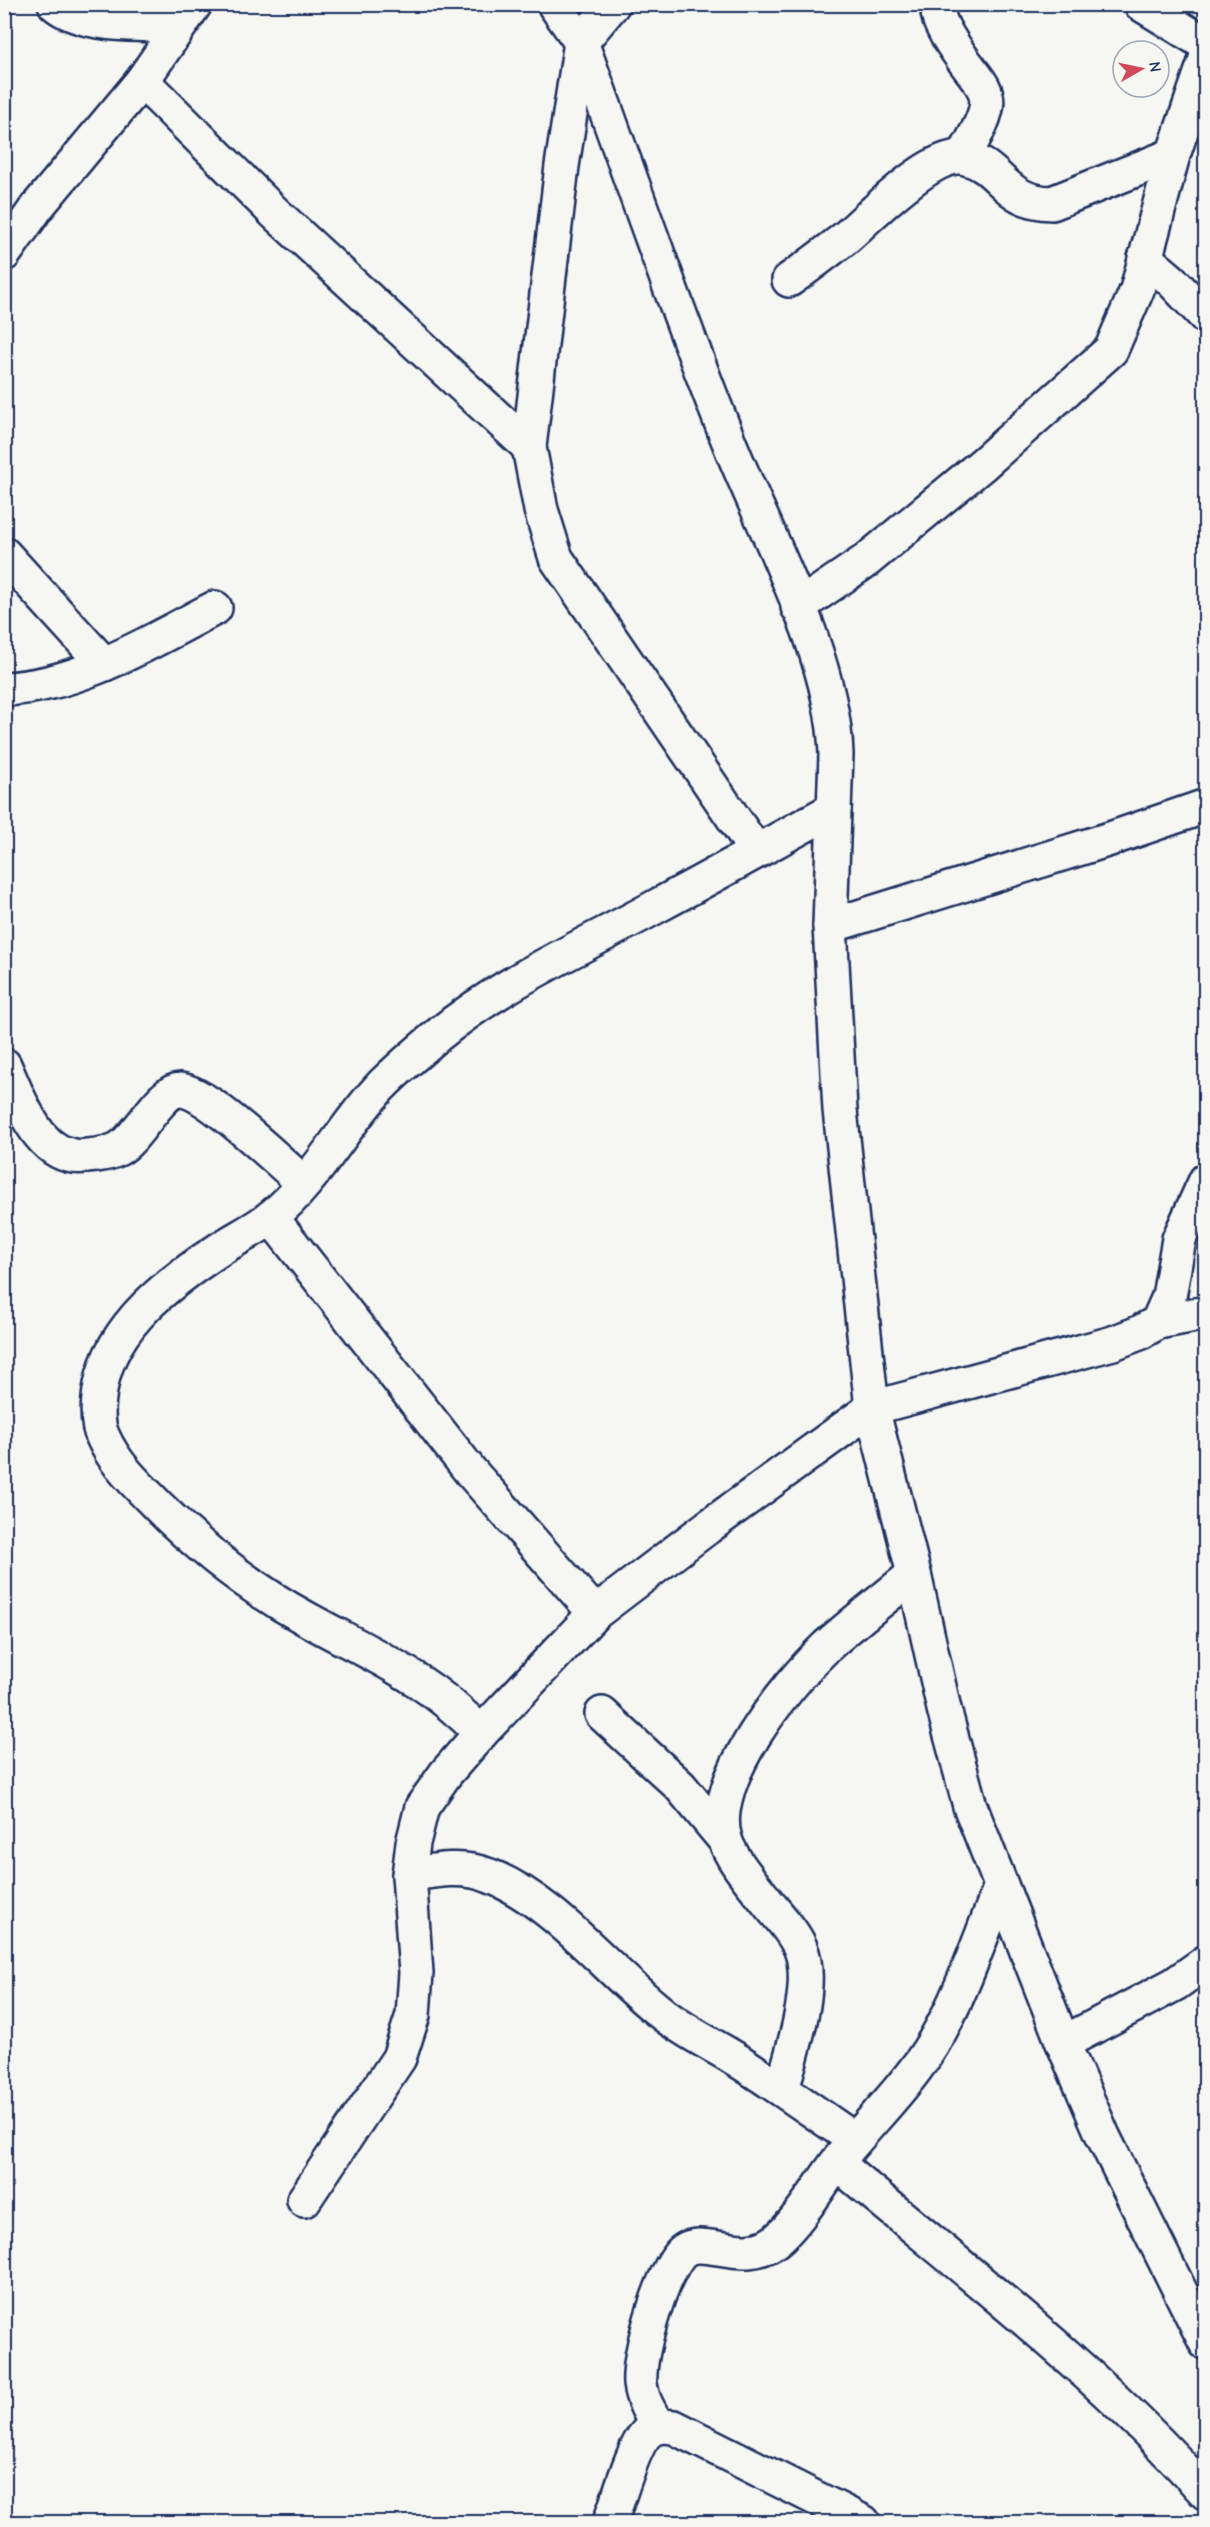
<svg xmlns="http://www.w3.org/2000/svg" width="1210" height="2527" font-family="'Comic Neue',sans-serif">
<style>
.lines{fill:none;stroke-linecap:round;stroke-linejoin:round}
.street-casing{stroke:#1b2f5e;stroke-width:38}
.street{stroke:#f6f6f2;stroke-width:33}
</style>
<rect width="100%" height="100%" fill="#f6f6f2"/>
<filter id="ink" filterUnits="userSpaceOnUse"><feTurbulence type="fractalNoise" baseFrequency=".0167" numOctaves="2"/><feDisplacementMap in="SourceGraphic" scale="12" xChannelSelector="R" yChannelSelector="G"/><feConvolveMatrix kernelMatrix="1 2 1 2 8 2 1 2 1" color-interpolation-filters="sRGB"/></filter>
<g filter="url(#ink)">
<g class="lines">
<!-- street casing -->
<g class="street-casing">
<g id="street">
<path d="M55,4C83,28 145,24 180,25"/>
<path d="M554,4L581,42C631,177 677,314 731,447C768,539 833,655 836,754L830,926L840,1110L872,1408L914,1574L944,1709L970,1806L1063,2043L1103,2136L1206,2343"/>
<path d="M613,4L581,42L562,166L529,447L541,510L556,558L756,851"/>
<path d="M938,4C937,17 941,24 947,35C983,97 1007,83 963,157"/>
<path d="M1141,4L1206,44"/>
<path d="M142,81L275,213L529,447"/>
<path d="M4,254L37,207L142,81L195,4"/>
<path d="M1145,258L1171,280L1206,317"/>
<path d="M789,280C808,267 826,253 844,239C868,219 933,149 966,158C1003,168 1003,202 1052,203L1173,155"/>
<path d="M4,554L104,664"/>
<path d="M798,607L867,560L983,464L1111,350L1137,290L1173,155L1206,59"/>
<path d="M4,689C80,686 149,642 215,608"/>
<path d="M830,926L1110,839L1206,806"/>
<path d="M4,1065C20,1100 39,1163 87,1156C97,1155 109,1154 118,1149C138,1139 160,1090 180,1090C207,1091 281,1164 304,1183"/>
<path d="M271,1217L471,1472L595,1613"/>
<path d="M1158,1322L1206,1313"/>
<path d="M602,1714L680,1786L725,1840"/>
<path d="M481,1733C427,1677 374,1656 307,1619C252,1589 203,1551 158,1506C137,1484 116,1466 103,1437C96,1423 98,1401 101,1385C112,1324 171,1281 220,1249C237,1238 256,1229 271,1217C316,1181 343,1126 382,1085C399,1068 419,1051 438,1035C504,981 583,947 657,906C717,874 775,841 834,809"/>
<path d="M409,1875C436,1870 464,1865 490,1876C556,1902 609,1973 664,2015C686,2032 711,2044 734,2058C775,2084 815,2112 855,2140"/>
<path d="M1063,2043L1175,1984L1206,1962"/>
<path d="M782,2089C792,2052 816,1983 800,1947C793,1931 779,1917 768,1903C755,1886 731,1860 725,1839C707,1782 787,1684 827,1646C855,1621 885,1598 914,1574"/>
<path d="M837,2163C961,2268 1098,2371 1206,2493"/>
<path d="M304,2200L399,2058L413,2015L416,1973L409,1875L413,1843L422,1807L446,1773L481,1733L595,1613L708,1527L872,1408L1113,1343L1139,1333L1158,1322L1169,1297L1179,1239L1206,1180"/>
<path d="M658,2426C650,2413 642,2400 640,2384C638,2354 660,2280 679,2255C699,2229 745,2271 780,2237C803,2215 819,2186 838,2161C863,2129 893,2100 917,2067C954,2019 978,1943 1001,1886"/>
<path d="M610,2522C618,2502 633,2444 648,2432C656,2425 664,2426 674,2427L863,2522"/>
</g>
</g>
<!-- street -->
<use href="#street" class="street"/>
</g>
</g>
<!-- margin -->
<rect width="1210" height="2527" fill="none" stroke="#f6f6f2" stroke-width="24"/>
<rect x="12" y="12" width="1186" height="2503" fill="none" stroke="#1b2f5e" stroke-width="2" filter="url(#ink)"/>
<!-- north arrow -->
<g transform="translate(1141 69) rotate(81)"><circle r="28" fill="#f6f6f2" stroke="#9ea6b7" stroke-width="1.5"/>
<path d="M0-4.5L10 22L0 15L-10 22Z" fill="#d1495b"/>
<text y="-9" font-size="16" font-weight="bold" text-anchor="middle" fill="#1b2f5e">N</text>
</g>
</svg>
